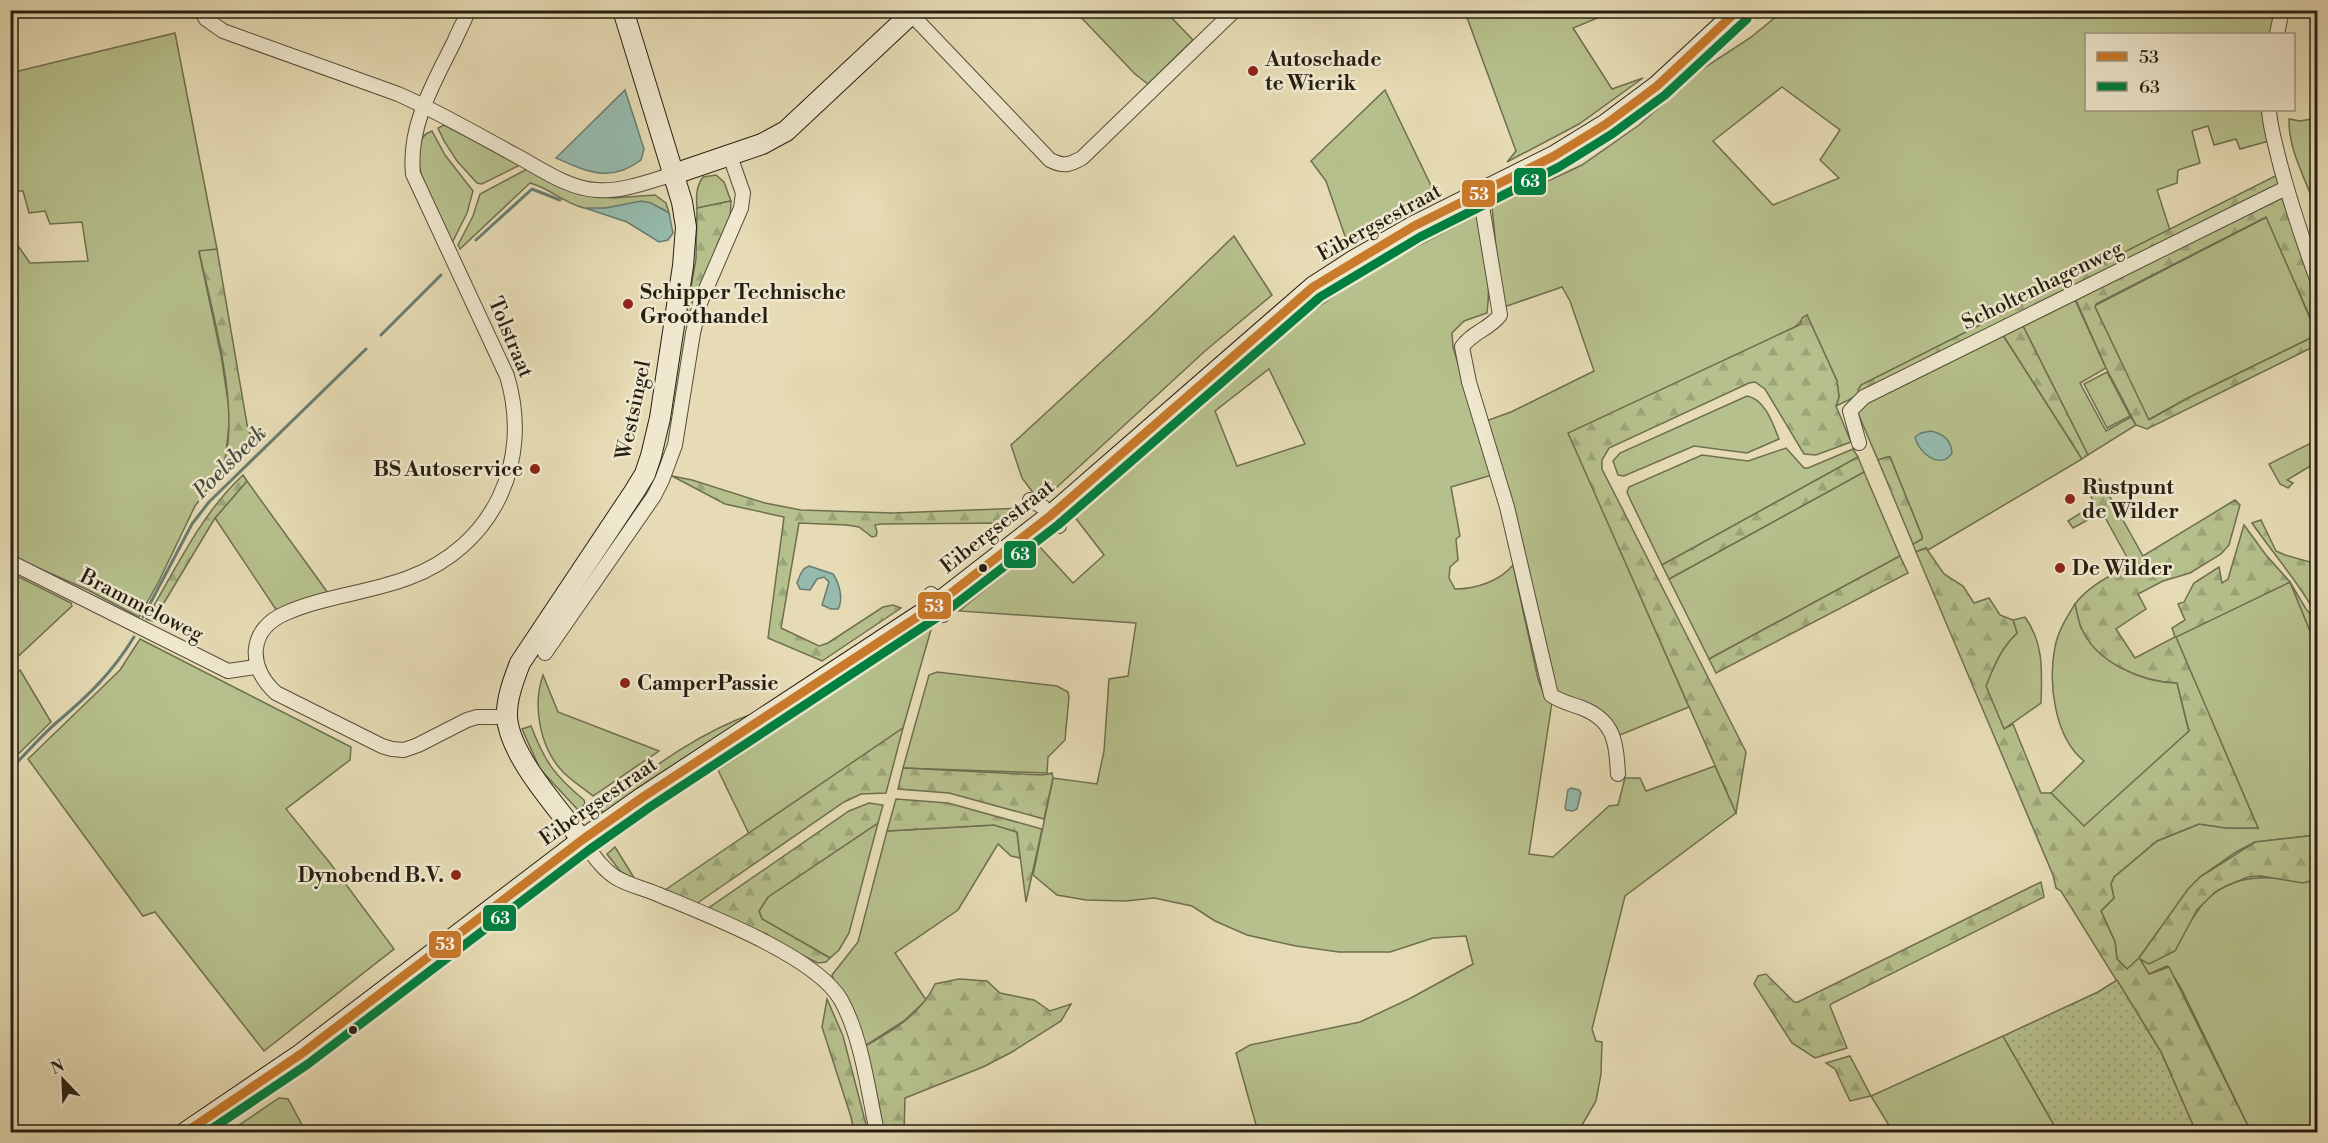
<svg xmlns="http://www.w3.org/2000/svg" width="2328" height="1143" font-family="'Libre Bodoni',serif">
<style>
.green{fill:#b6c08c;stroke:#6e6f4f;stroke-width:1.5;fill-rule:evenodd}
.forest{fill:url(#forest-firs);stroke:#6e6f4f;stroke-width:1.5}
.park{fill:url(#park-dots);stroke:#6e6f4f;stroke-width:1.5}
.water{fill:#96bbae;stroke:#697c70;stroke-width:1.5}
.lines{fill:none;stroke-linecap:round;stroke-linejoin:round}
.stream{stroke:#697c70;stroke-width:3}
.street-casing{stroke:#564d3a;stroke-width:16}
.secondary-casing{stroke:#261e12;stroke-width:22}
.street{stroke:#efe8ce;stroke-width:14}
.secondary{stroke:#efe8ce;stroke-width:20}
.bus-1-casing{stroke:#efe8ce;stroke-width:14}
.bus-2-casing{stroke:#efe8ce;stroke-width:14}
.bus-1{stroke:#c97a2b;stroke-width:9}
.bus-2{stroke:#008040;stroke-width:9}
.poi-dot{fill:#8f2418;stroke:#efe8ce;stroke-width:2}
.bus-dot{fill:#261e12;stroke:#efe8ce;stroke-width:2}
.labels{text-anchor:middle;stroke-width:5;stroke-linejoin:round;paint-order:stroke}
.poi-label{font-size:21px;font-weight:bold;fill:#261e12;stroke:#efe8ce;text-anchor:start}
.street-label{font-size:21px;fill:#261e12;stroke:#efe8ce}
.water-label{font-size:22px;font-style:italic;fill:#484d41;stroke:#efe8ce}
.line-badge{stroke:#efe8ce;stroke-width:2}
.badge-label{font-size:16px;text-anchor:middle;font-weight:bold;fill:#fff}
</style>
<defs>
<pattern id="forest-firs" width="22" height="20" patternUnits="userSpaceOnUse" patternTransform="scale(1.5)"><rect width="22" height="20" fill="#b6c08c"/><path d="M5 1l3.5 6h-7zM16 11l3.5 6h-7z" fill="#9ca578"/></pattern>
<pattern id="park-dots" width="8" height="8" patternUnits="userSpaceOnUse" patternTransform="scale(1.5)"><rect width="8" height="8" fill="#b6c08c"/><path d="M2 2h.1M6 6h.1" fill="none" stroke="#9ca578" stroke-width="1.8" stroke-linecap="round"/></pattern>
</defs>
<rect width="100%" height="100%" fill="#e6dbb4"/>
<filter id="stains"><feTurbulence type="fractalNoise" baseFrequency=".00333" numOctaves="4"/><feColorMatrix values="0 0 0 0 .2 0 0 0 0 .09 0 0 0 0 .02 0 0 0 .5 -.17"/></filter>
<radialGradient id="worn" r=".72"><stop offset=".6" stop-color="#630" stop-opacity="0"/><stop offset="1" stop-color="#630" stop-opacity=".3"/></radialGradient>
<!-- green -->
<g class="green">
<path d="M1075,11H1165L1193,40L1148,84L1135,74Z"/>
<path d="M1467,11H1601L1600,17L1573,28L1612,89L1643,78L1579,124L1507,162L1516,151L1465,12Z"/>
<path d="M1783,11H2276L2271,34H2086V110H2263L2269,141L2240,149L2236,139L2214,145L2208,126L2192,131L2200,163L2178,170L2177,183L2157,190L2170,230L1861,385L1859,395L1836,406L1839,397L1837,381L1807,315L1795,327L1569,433L1689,707L1615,737L1556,693L1486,421L1511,412L1594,371L1570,301L1562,287L1504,307L1500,288L1492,207L1582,165L1639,125L1669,99L1687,79L1750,38ZM1782,87L1840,130L1820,160L1839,178L1773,205L1713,141Z"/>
<path d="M175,33L217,249L199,252L221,355L230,415L225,463L220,473L195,506L159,581L139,617L88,590L11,556L10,277L16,243L30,263L88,261L82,222L50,224L45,211L29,213L23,191H17L11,170L10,73Z"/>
<path d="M1385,90L1435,194L1385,219L1347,242L1326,181L1311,161Z"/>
<path d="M2317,118H2318L2317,211C2307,182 2288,150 2289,119L2300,121Z"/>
<path d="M444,125L520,165L482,184L477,183L457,161L444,141L438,128Z"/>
<path d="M432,131L445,155L473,191L467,213L452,243C442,221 395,144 432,131Z"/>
<path d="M527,169L580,194L613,198L655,195L666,203L669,213C637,190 616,214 584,208C563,203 550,188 530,183L460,249L458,245L473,216L480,194Z"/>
<path d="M716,175L724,182L731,201L697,208C696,196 696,187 703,177Z"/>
<path d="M1477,215C1487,245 1491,282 1487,313L1464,321L1452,333L1453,347L1492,475L1451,487L1460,536L1456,539L1458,560L1450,567L1449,578L1455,589C1476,589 1500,581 1513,565L1538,679L1546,699L1552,702L1529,854L1553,857L1609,806L1618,805L1625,778H1640L1646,791L1715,766L1736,813L1625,896L1592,1029L1596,1041L1602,1042L1601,1074L1596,1101L1578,1132H1324L1322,1126L1289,1132H1258L1236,1053L1250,1045L1360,1022L1409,999L1473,964L1466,936L1433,938L1390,952H1339L1296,946L1247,935L1215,921L1192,906L1154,898L1126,901L1086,900L1057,895L1033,875L1053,778L1097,784L1104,751L1109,679L1128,676L1136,623L959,611L1039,546L1073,583L1104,555L1074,516L1301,319L1370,271ZM1269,369L1305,444L1237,466L1215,411Z"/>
<path d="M2267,217L2317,335L2188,398L2148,420L2095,307L2096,305Z"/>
<path d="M1234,236L1272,295L1205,351L1044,499L1037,498L1022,478L1011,445L1149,318Z"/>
<path d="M2075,300L2106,368L2080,383L2106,431L2131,417L2136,425L2088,455L2023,326Z"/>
<path d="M2003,335L2082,459L1928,550L1926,548L1916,552L1913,544L1922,539V536L1890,457L1878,460L1857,411L1859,406Z"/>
<path d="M2107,372L2130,416L2107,428L2084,384Z"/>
<path d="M1747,396C1765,399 1773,424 1779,439L1747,453L1694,446L1624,476L1618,475L1613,461L1620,453Z"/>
<path d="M2317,440V462L2287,480L2293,483L2288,488L2280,484L2269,464Z"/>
<path d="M1786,448L1804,468H1808L1853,449L1858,457L1662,565L1630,499L1627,492L1629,487L1702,455L1748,461Z"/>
<path d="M1864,472L1900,556L1709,659L1669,579Z"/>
<path d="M247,481L328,593L277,611L215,518Z"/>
<path d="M11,573L71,603L72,606L11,663Z"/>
<path d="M2290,582L2317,648V835L2255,842L2236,852L2200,877L2189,889L2139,958C2154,948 2177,936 2189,923C2195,916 2199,907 2206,900C2236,871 2273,877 2311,881L2317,879V1132H2251L2181,988L2167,966L2149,974L2127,969L2117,959L2115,942L2101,911L2114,898L2111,884L2114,877L2157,841L2199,824L2226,828H2258L2175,637Z"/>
<path d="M2075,604L2081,628L2138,675L2177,683L2189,732L2084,827L2051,793L2084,761C2054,737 2048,682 2055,647C2058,631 2067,617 2075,604Z"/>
<path d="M2025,617C2044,644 2042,671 2041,703L2004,729L1985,686C1994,666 2001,648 2017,633L2013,620Z"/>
<path d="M932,626L903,728L749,834L718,770Z"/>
<path d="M140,639L351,747L350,760L286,809L330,863L394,949L264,1051L155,912L143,916L28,759L120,670Z"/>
<path d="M20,670L51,722L11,761V676Z"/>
<path d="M937,672L1057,686L1068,692L1069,697L1065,740L1048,757L1047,773L903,768L929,675Z"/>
<path d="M543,675L558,712L659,751L593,796C583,788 572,781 563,772C540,748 532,706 543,675Z"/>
<path d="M752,714L606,813L602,812L599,807C647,772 695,734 752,714Z"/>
<path d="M531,726C545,762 554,775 584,800L585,804L578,810L540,769L522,729Z"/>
<path d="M878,823L849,933L839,950L830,958L762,919L759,911L768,897Z"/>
<path d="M995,825L1017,832L1020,858L1011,856L998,844L958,910L895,953L926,1000L904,1021L860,1049L832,975L858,942L887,831Z"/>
<path d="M615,847L636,881L620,871L607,854Z"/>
<path d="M2003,1036L2058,1132H1893L1871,1096Z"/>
<path d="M279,1098L288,1099L306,1132H229Z"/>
</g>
<!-- forest -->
<g class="forest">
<path d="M2279,174L2281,184L1859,395L1858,390L1861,385Z"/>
<path d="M2281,196H2284L2317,272V333L2266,217L2096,304L2095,307L2149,420L2188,398L2317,335V345L2147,429L2136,425L2106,368L2076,300Z"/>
<path d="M731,201L730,220L719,240L688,324L686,315L696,259L697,208Z"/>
<path d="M217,249L248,430L256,443L227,471L220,473C245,421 211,308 199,251Z"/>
<path d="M1807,315L1837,381L1839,397L1836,406L1851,442L1816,455L1804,454L1765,389L1755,382L1749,383L1609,448L1602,460V469L1746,752L1736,813L1568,433L1795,327L1801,324L1802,318Z"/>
<path d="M2023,326L2088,455L2082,459L2003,335Z"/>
<path d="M1858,457L1864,472L1669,579L1662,565Z"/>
<path d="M1887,457H1890L1922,536V539L1913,544L1878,460Z"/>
<path d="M243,475L247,481L215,518L153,621L146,619C176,569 200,515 243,475Z"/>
<path d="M672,476L692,480L765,503L801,510L893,513L1025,508L1030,510L1008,527L1005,523L881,524L875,525L877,532L876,536L872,537L859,527L847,525L799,523L781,628L819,646L828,643L883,607L893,605L901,608L822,661L768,638L784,517L725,504Z"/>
<path d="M2100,479L2143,556L2235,500L2240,505L2229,545L2221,554L2190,573L2163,581L2138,594L2146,609L2116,629L2135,658L2175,637L2172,628L2185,620L2178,604L2184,602L2194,583L2219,567L2222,583L2228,579L2244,525L2266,555L2290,582L2306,609L2312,616L2317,617V648L2290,582L2176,637L2258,828H2226L2199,824L2157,841L2114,877L2111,884L2114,898L2101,911L2115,942L2117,959L2127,969L2139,958L2188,889L2200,877L2255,842L2317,835V879L2303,883L2261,876L2248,877L2226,886L2215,892L2197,910L2175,951L2149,964L2140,959L2149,974L2169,967L2251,1132H2196L2161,1052L2061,891L2056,888L2053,875L1916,552L1926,548L1944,574L1963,586L1974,603L1989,598L2000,615L2013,620L2017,633C2001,648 1994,666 1986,686L2004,729L2013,724L2041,793H2051L2084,826L2189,731L2177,683C2141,682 2095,662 2081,627C2078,620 2077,611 2075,604C2087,588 2108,576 2126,568L2129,561L2102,512L2073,528L2068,521L2095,504L2086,488Z"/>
<path d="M2261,520L2276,551L2285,555L2317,564V610L2313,609C2295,578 2272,552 2252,523Z"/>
<path d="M1900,556L1908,573L1716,673L1709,659Z"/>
<path d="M903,728L886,793L861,794L844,802L696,904L665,890Z"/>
<path d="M903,768L1042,775L1052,773L1053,778L1044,819L949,793L898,789Z"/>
<path d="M896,799L948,803L1042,829L1026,902L1017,832L994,825L887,831Z"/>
<path d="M869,803L883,805L878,823L768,897L759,911L762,919L830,958L826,962L818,963L707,909L849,811Z"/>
<path d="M2041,882L2044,897L1831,1004L1830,1006L1847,1048L1815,1058L1792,1043L1754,984L1758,976L1766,974L1794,1002H1798Z"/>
<path d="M959,979L987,981L1000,993L1034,1000L1050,1011L1071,1004L1061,1021L1012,1052L983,1067L905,1098L904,1132H881L860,1049C889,1033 921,1015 935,984Z"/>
<path d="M827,999L843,1036L868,1132H854L851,1117L822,1027Z"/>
<path d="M1850,1056L1871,1096L1850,1101L1835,1069L1826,1063Z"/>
</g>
<!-- park -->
<path class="park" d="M2117,980L2161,1052L2196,1132H2058L2003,1036L2098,992Z"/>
<!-- water -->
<g class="water">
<path d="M625,90L644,149L641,160C611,183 587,172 556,158Z"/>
<path d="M641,201L651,203L669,213L673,233L668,240L659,242L627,222L585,208H606Z"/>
<path d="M1931,431C1943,434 1951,439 1952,453C1940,471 1918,452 1915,437L1921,433Z"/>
<path d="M809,566L833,574C839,583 844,599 838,609H831L822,605L829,582L824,577L817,579L810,590L800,589L797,583C800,576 801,569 809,566Z"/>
<path d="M1571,788L1579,790L1581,793L1577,809L1573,811L1566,810L1565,808L1568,790Z"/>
</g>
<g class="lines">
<!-- stream -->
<g class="stream">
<path d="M476,240L532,189L560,200"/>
<path d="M381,335L441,275"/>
<path d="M143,617L192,524L209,502L366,349"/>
<path d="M10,769C26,754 40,737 56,723C88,696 112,673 134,637"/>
</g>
<!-- street casing -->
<g class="street-casing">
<g id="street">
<path d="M201,10L206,19L223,31L398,94C439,112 478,135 517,156C541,169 569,189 597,190C623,192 650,181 674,174"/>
<path d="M468,10C465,21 459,30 455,40C434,83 408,125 413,174L507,376C533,462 493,547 408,578C368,593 325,596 286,613C248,629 247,667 276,693L382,746L392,749L404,750L418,745L467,720L477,717H507"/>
<path d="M911,14L1050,160C1064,167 1069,165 1082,158L1235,10"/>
<path d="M2277,34L2282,10"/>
<path d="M2269,110C2270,127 2275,143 2279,160C2290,202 2303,241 2318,282"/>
<path d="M1480,194L1500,315C1490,329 1472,332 1462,347L1469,382L1507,507L1551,695C1561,702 1571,704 1582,708C1615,721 1616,743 1618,774"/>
<path d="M1859,443L1850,411L1864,397L2286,188"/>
<path d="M1030,500L1043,507L1059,526"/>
<path d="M10,562L228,671L256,667"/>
<path d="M931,594L943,615"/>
<path d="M545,653L654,496L662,480L675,445L693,333L700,303L741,208L743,193L730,156"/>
<path d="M582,840C592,853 601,868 615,877C627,885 644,888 657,894C705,914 816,956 841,1000C862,1038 868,1091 877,1132"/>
</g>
</g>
<!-- secondary casing -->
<g class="secondary-casing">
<g id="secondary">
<path d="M674,174L762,144L786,131L911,14L908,10"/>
<path d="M582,840C559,810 509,755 507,717C506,699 514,679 520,663L634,492L645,474L651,456L660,418L683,266L686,227L682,202L623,10"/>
<path d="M186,1132L301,1054L582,840L643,797L937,604L1050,516L1313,287L1353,261L1414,226L1554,156L1606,124L1657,86L1739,10"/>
</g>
</g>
<!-- street -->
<use href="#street" class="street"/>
<!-- secondary -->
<use href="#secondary" class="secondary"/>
<!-- bus-1 casing -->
<g class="bus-1-casing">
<path id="bus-1" d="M186,1132L301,1054L582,840L643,797L937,604L1050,516L1313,287L1414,226L1554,156L1606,124L1657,86L1738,10"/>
</g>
<!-- bus-2 casing -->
<g class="bus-2-casing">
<path id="bus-2" d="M207,1132L308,1064L589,850L650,807L944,613L1058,525L1320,297L1420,237L1559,167L1612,134L1665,95L1747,19"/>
</g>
<!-- bus-1 -->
<use href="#bus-1" class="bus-1"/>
<!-- bus-2 -->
<use href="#bus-2" class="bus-2"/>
</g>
<!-- markers -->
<g class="poi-dot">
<circle cx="1253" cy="71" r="6"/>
<circle cx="628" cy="304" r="6"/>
<circle cx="535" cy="469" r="6"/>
<circle cx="2070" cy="499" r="6"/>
<circle cx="2060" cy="568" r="6"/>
<circle cx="625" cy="683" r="6"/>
<circle cx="456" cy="875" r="6"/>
</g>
<g class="bus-dot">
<circle cx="983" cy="568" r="5"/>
<circle cx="353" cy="1030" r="5"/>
</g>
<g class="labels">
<!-- poi labels -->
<g class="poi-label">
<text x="1265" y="66">Autoschade<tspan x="1265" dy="24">te Wierik</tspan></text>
<text x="640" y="299">Schipper Technische<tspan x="640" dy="24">Groothandel</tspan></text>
<text x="523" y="476" text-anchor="end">BS Autoservice</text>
<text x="2082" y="494">Rustpunt<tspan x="2082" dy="24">de Wilder</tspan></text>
<text x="2072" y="575">De Wilder</text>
<text x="637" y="690">CamperPassie</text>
<text x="444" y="882" text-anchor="end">Dynobend B.V.</text>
</g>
<!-- street labels -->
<g class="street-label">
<text transform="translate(1379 222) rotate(-29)" y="7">Eibergsestraat</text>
<text transform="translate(2042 285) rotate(-26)" y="7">Scholtenhagenweg</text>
<text transform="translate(511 337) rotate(67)" y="7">Tolstraat</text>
<text transform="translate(633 410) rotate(-78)" y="7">Westsingel</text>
<text transform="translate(997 526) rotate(-38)" y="7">Eibergsestraat</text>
<text transform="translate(142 605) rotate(27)" y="7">Brammeloweg</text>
<text transform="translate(598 801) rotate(-35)" y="7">Eibergsestraat</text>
</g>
<!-- water labels -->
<g class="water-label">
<text transform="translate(229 461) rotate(-45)" y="8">Poelsbeek</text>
</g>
</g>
<g class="line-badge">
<rect x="1513" y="167" width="34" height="29" rx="6" fill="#008040"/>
<rect x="1461" y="179" width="35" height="29" rx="6" fill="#c97a2b"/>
<rect x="1003" y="540" width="34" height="29" rx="6" fill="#008040"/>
<rect x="917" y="591" width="35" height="29" rx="6" fill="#c97a2b"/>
<rect x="482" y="904" width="35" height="28" rx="6" fill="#008040"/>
<rect x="428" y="930" width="34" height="29" rx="6" fill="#c97a2b"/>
</g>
<g class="badge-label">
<text x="1530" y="187">63</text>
<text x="1479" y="200">53</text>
<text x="1020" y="560">63</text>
<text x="934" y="612">53</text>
<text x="500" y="924">63</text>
<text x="445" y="950">53</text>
</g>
<!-- margin -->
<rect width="2328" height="1143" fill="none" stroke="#e6dbb4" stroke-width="36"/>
<rect x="12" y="12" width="2304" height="1119" fill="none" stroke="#261e12" stroke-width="3"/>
<rect x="18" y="18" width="2292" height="1107" fill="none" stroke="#261e12" stroke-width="1.5"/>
<!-- legend -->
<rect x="2085" y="33" width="210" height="78" fill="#efe8ce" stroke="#9f9783" stroke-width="1.5"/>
<rect x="2097" y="52" width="30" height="9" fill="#c97a2b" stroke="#9f9783" stroke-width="1.5"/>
<text x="2139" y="63" font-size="18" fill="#261e12">53</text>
<rect x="2097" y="82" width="30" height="9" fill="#008040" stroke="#9f9783" stroke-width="1.5"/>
<text x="2139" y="93" font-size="18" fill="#261e12">63</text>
<!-- north arrow -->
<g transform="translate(63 1080) rotate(337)" stroke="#efe8ce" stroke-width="4.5" paint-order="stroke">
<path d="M0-4.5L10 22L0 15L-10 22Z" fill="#261e12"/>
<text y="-9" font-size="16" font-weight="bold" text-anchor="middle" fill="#261e12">N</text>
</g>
<rect width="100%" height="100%" filter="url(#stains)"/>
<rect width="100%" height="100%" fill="url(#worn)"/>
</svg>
